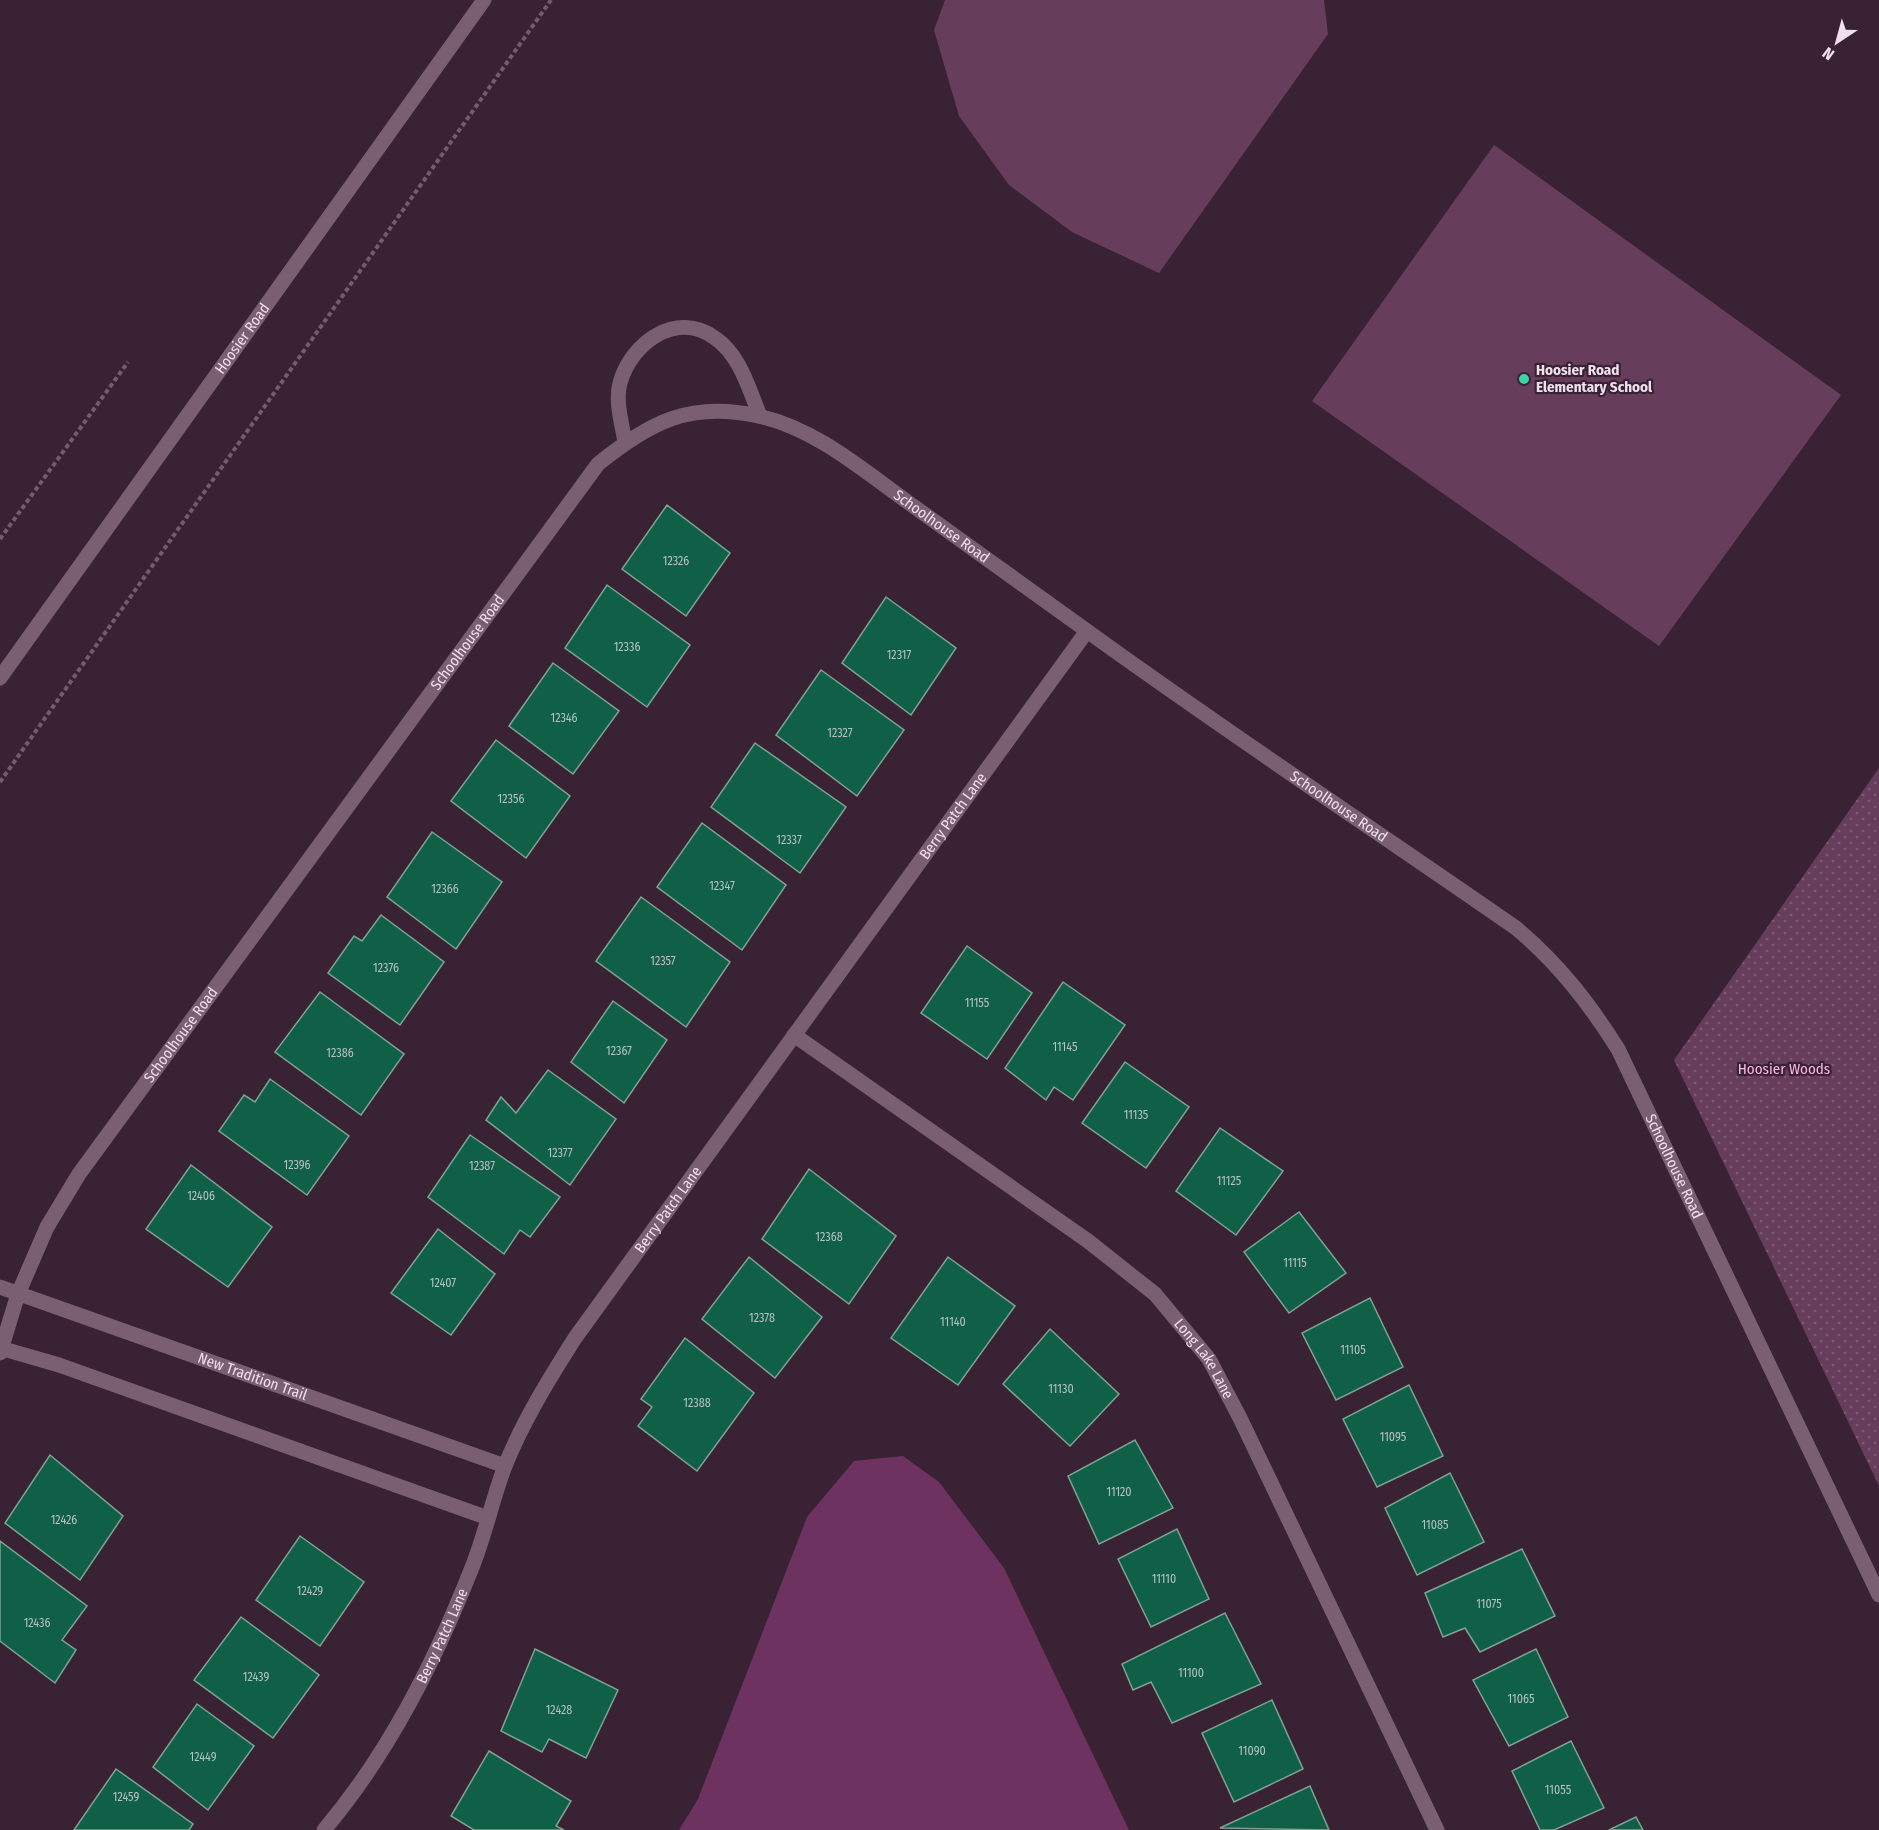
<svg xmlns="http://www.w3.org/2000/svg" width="1879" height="1830" font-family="'Fira Sans Condensed',sans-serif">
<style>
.green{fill:url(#green-dots)}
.pitch{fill:#663e5c}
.water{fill:#6e3260}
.building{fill:#105f47;stroke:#7fa293;stroke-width:1.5}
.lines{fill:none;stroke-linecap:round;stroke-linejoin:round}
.path{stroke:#715d6c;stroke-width:4;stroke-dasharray:4.5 3;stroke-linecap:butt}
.minor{stroke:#7a5e72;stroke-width:15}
.poi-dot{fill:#3dd4a3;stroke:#392233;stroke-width:2}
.labels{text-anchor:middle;stroke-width:4.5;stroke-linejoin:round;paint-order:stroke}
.number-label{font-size:12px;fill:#b7c0c2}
.street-label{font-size:15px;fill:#efe0eb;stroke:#392233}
.poi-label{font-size:15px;font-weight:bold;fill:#efe0eb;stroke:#392233;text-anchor:start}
.park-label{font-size:15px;fill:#fcb4e9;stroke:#392233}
</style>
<defs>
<pattern id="green-dots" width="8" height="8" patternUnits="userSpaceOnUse" patternTransform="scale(1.5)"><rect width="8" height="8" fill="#663e5c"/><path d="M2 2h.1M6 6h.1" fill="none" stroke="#7c5a74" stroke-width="1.8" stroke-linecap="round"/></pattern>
</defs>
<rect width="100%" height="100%" fill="#392233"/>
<!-- green -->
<path class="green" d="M1879,768V1486L1674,1060Z"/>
<!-- pitch -->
<g class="pitch">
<path d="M945,0H1324L1328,34L1159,273L1072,232L1009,185L959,116L934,30Z"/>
<path d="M1494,145L1841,395L1659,646L1312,401Z"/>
</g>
<!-- water -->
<path class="water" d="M903,1456L939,1482L1004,1568L1129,1830H679L698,1799L807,1517L854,1461Z"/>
<!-- building -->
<g class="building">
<path d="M667,505L730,553L686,616L622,569Z"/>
<path d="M607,585L690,645L647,707L565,648Z"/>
<path d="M886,597L956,648L911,715L842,663Z"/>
<path d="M553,663L619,711L573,774L509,726Z"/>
<path d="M821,670L904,730L857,796L776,735Z"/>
<path d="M496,740L570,796L526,858L451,801Z"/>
<path d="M755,743L846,807L800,873L711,807Z"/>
<path d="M702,823L786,885L742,950L657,887Z"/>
<path d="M432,832L502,882L456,949L387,897Z"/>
<path d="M641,897L730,962L686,1027L596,961Z"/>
<path d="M381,915L444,962L400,1025L328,973L354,936L362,941Z"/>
<path d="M967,946L1032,993L987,1059L921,1013Z"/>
<path d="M1063,982L1125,1025L1073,1100L1054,1087L1046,1100L1005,1068Z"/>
<path d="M320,992L404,1054L361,1115L275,1052Z"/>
<path d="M613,1001L667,1040L624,1103L571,1062Z"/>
<path d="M1125,1062L1189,1107L1146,1168L1082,1123Z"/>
<path d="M548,1070L616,1119L570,1185L486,1120L501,1097L516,1113Z"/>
<path d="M270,1079L349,1136L307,1195L219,1131L244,1095L255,1102Z"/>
<path d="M1220,1128L1283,1171L1236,1235L1176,1191Z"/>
<path d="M470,1135L560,1197L530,1237L520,1230L504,1254L428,1197Z"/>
<path d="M191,1165L272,1227L228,1287L146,1229Z"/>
<path d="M809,1169L896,1236L849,1304L762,1239Z"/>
<path d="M1299,1212L1346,1273L1289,1313L1244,1252Z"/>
<path d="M438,1229L495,1274L451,1335L391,1293Z"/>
<path d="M749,1257L822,1317L775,1378L702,1319Z"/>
<path d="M948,1257L1015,1306L958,1385L891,1338Z"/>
<path d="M1370,1298L1403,1367L1336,1400L1302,1333Z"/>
<path d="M1050,1329L1119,1394L1070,1446L1003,1384Z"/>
<path d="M685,1338L754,1393L697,1471L638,1426L652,1407L641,1399Z"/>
<path d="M1409,1385L1443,1456L1377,1487L1343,1419Z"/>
<path d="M1135,1440L1173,1508L1099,1544L1068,1476Z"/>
<path d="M50,1455L123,1516L80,1580L5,1523Z"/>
<path d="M1450,1473L1484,1542L1417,1575L1385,1508Z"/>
<path d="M1177,1529L1209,1599L1151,1627L1118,1559Z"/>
<path d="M300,1536L364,1582L320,1646L256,1600Z"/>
<path d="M0,1541L87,1606L62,1640L76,1650L55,1683L0,1641Z"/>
<path d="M1522,1549L1555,1616L1480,1652L1465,1628L1443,1637L1425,1593Z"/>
<path d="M1225,1613L1261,1684L1172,1723L1151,1682L1133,1690L1122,1664Z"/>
<path d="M241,1617L319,1675L273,1738L194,1680Z"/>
<path d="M535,1649L618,1690L586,1758L549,1739L542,1752L501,1731Z"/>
<path d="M1536,1649L1568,1717L1509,1746L1473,1680Z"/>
<path d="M1272,1700L1303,1769L1234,1802L1202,1733Z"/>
<path d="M197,1704L254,1746L208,1810L153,1767Z"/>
<path d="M1571,1741L1604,1808L1554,1830H1540L1512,1771Z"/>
<path d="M489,1751L571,1801L556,1826L564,1830H474L451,1816Z"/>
<path d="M116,1769L193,1824L189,1830H74Z"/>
<path d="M1310,1786L1329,1830L1220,1828Z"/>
<path d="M1636,1817L1643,1830H1609Z"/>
</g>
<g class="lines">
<!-- path -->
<g class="path">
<path d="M0,539L128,362"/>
<path d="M0,782L551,0"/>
</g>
<!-- minor -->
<g class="minor">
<path d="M625,442C622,424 615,401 620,383C631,343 676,310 715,338C740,355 749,389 760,416"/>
<path id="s1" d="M0,678L484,0"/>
<path id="s2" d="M794,1035L1088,1241L1155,1294L1209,1359L1240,1418L1437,1830"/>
<path id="s3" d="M0,1287L505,1466"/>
<path d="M0,1348L59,1365L488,1518"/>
<path id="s4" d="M0,1353L18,1294L47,1227L79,1174L598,464C650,422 690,401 758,416C815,428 864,471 909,503C967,545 1025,586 1083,628C1225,731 1372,828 1516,928C1558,963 1589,1003 1618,1049L1879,1595"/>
<path id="s5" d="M324,1830C389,1753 434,1663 471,1570C485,1536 492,1500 505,1466C523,1421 549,1379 575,1338L1087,631"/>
</g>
</g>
<!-- markers -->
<circle class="poi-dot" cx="1524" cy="379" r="6"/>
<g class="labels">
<!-- number labels -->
<g class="number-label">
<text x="676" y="565">12326</text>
<text x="627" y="651">12336</text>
<text x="899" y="659">12317</text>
<text x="564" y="722">12346</text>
<text x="840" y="737">12327</text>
<text x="511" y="803">12356</text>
<text x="789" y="844">12337</text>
<text x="722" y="890">12347</text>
<text x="445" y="893">12366</text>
<text x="663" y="965">12357</text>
<text x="386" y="972">12376</text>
<text x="977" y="1007">11155</text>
<text x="1065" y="1051">11145</text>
<text x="619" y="1055">12367</text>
<text x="340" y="1057">12386</text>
<text x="1136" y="1119">11135</text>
<text x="560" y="1157">12377</text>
<text x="297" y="1169">12396</text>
<text x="482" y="1170">12387</text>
<text x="1229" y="1185">11125</text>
<text x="201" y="1200">12406</text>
<text x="829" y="1241">12368</text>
<text x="1295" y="1267">11115</text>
<text x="443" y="1287">12407</text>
<text x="762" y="1322">12378</text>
<text x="953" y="1326">11140</text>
<text x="1353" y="1354">11105</text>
<text x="1061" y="1393">11130</text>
<text x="697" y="1407">12388</text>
<text x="1393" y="1441">11095</text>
<text x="1119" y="1496">11120</text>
<text x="64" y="1524">12426</text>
<text x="1435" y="1529">11085</text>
<text x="1164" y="1583">11110</text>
<text x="310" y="1595">12429</text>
<text x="1489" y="1608">11075</text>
<text x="37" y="1627">12436</text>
<text x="1191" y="1677">11100</text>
<text x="256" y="1681">12439</text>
<text x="1521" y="1703">11065</text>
<text x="559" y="1714">12428</text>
<text x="1252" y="1755">11090</text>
<text x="203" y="1761">12449</text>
<text x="1558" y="1794">11055</text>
<text x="126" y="1801">12459</text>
</g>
<!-- street labels -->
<g class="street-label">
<text dy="5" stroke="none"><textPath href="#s1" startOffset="417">Hoosier Road</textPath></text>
<text dy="5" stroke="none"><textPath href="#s4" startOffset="1466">Schoolhouse Road</textPath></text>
<text dy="5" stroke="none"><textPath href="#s4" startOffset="855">Schoolhouse Road</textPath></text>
<text dy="5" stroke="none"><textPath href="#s4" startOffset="1952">Schoolhouse Road</textPath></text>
<text dy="5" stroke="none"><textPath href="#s5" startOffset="1200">Berry Patch Lane</textPath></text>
<text dy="5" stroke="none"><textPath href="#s4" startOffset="369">Schoolhouse Road</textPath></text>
<text dy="5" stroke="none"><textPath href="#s4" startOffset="2456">Schoolhouse Road</textPath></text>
<text dy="5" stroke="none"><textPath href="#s5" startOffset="714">Berry Patch Lane</textPath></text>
<text dy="5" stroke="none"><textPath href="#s2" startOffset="526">Long Lake Lane</textPath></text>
<text dy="5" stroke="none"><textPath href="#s3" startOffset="268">New Tradition Trail</textPath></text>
<text dy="5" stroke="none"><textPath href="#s5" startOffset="228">Berry Patch Lane</textPath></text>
</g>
<!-- poi labels -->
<g class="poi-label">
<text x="1536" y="375">Hoosier Road<tspan x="1536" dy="17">Elementary School</tspan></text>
</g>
<!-- park labels -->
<g class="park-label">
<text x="1784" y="1074">Hoosier Woods</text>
</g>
</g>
<!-- north arrow -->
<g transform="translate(1837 42) rotate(216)" stroke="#392233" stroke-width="4.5" paint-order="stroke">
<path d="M0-4.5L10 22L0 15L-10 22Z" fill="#efe0eb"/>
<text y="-9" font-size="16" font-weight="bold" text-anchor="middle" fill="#efe0eb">N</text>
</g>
</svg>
